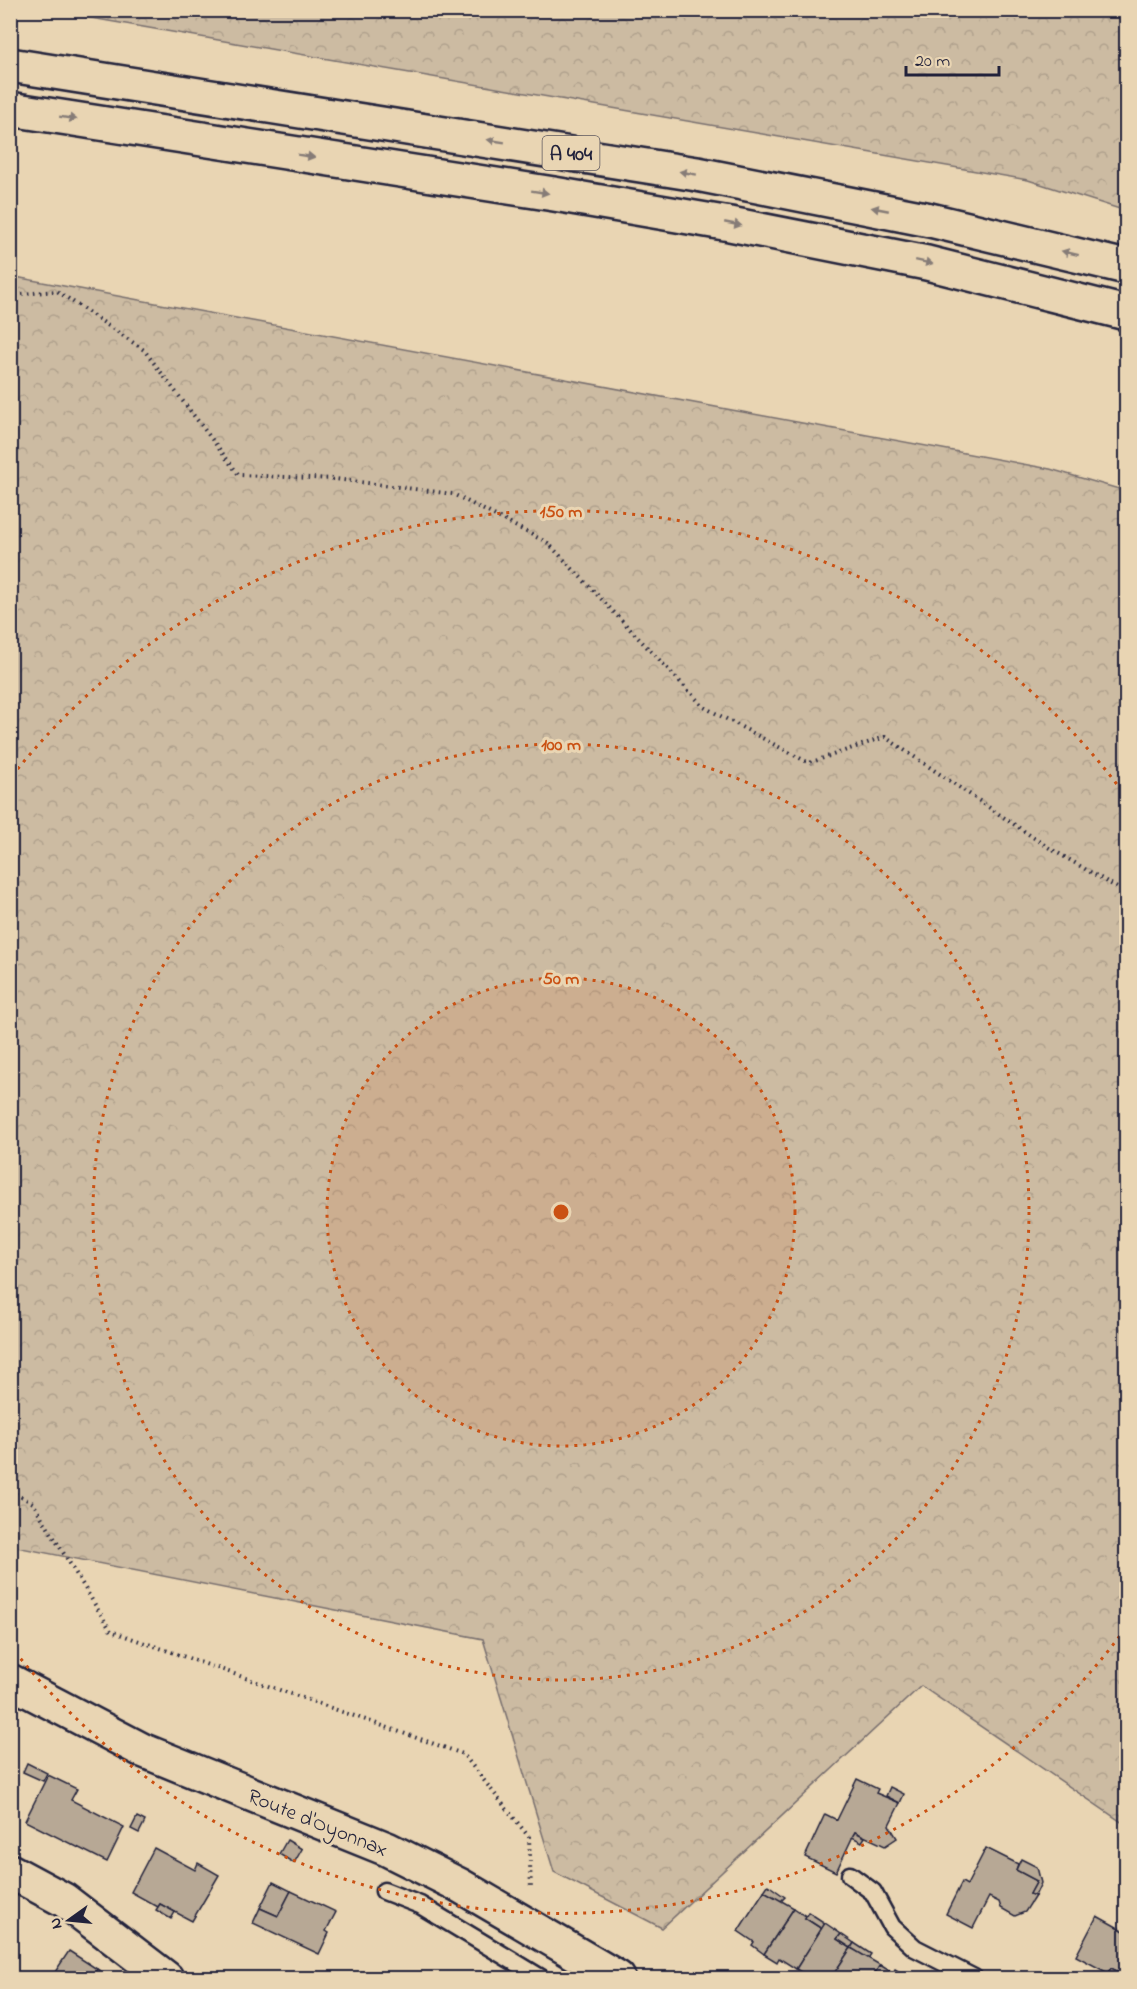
<svg xmlns="http://www.w3.org/2000/svg" width="1137" height="1989" font-family="'Indie Flower',sans-serif">
<style>
.forest{fill:url(#forest-crowns);stroke:#776e6e;stroke-width:1.5}
.building{fill:#b7a895;stroke:#22223b;stroke-width:1.5}
.lines{fill:none;stroke-linecap:round;stroke-linejoin:round}
.service-casing{stroke:#22223b;stroke-width:21}
.minor-casing{stroke:#22223b;stroke-width:38}
.motorway-casing{stroke:#22223b;stroke-width:38}
.path{stroke:#22223b;stroke-width:4;stroke-dasharray:1.5 4.5;stroke-linecap:butt}
.service{stroke:#e9d5b3;stroke-width:16}
.minor{stroke:#e9d5b3;stroke-width:33}
.motorway{stroke:#e9d5b3;stroke-width:33}
.oneway{fill:#867c77}
.ring{fill:none;stroke:#ca5113;stroke-width:3;stroke-dasharray:3 6}
.labels{text-anchor:middle;stroke-width:6;stroke-linejoin:round;paint-order:stroke}
.shield{fill:#e9d5b3;stroke:#5e585f;stroke-width:1.5}
.shield-label{font-size:20px;font-weight:bold;fill:#22223b}
.street-label{font-size:21px;fill:#22223b;stroke:#e9d5b3}
.centre{fill:#ca5113;stroke:#e9d5b3;stroke-width:3}
.ring-label{font-size:18px;text-anchor:middle;font-weight:bold;fill:#ca5113;stroke:#e9d5b3;stroke-width:6;stroke-linejoin:round;paint-order:stroke}
</style>
<defs>
<pattern id="forest-crowns" width="20" height="18" patternUnits="userSpaceOnUse" patternTransform="scale(1.5)"><rect width="20" height="18" fill="#ccbba2"/><path d="M2 6a3 3 0 1 1 6 0M12 15a3 3 0 1 1 6 0" fill="none" stroke="#afa08c"/></pattern>
</defs>
<rect width="100%" height="100%" fill="#e9d5b3"/>
<filter id="ink" filterUnits="userSpaceOnUse"><feTurbulence type="fractalNoise" baseFrequency=".0167" numOctaves="2"/><feDisplacementMap in="SourceGraphic" scale="12" xChannelSelector="R" yChannelSelector="G"/><feConvolveMatrix kernelMatrix="1 2 1 2 8 2 1 2 1" color-interpolation-filters="sRGB"/></filter>
<g filter="url(#ink)">
<!-- forest -->
<g class="forest">
<path d="M51,11H1126V211L1028,180Z"/>
<path d="M10,276L1050,469L1126,491V1825L921,1686L662,1928L554,1872L483,1639L11,1546Z"/>
</g>
<!-- building -->
<g class="building">
<path d="M27,1763L47,1773L43,1781L23,1772Z"/>
<path d="M48,1775L77,1789L71,1800L124,1827L107,1862L25,1821Z"/>
<path d="M857,1779L878,1789L876,1793L900,1803L889,1825L897,1838L885,1846L855,1832L836,1872L805,1857L825,1814L837,1820Z"/>
<path d="M890,1787L904,1794L900,1803L886,1796Z"/>
<path d="M137,1817L145,1821L139,1833L131,1829Z"/>
<path d="M855,1832L865,1837L862,1842L852,1837Z"/>
<path d="M287,1840L302,1849L294,1863L279,1854Z"/>
<path d="M154,1848L195,1870L198,1863L219,1875L192,1921L160,1904L158,1907L131,1892Z"/>
<path d="M986,1848L1018,1864L1016,1870L1037,1881L1030,1894L1035,1896L1025,1912L1015,1916L1001,1908L999,1902L989,1897L973,1928L946,1914L962,1882L967,1885Z"/>
<path d="M1021,1859L1037,1867L1041,1883L1035,1896L1030,1894L1037,1881L1016,1870Z"/>
<path d="M273,1882L291,1891L278,1916L260,1908Z"/>
<path d="M768,1885L785,1897L780,1902L764,1891Z"/>
<path d="M291,1891L336,1912L326,1931L329,1933L319,1954L253,1923L260,1908L278,1916Z"/>
<path d="M764,1891L794,1908L764,1954L752,1945L754,1942L738,1931Z"/>
<path d="M160,1904L175,1912L171,1919L156,1910Z"/>
<path d="M794,1908L807,1917L805,1918L822,1929L796,1969L779,1958L777,1962L764,1954Z"/>
<path d="M808,1912L825,1923L822,1929L805,1918Z"/>
<path d="M1097,1916L1126,1932V1976L1111,1968L1108,1973L1076,1956Z"/>
<path d="M825,1923L841,1934L837,1939L851,1948L831,1978H811L796,1969Z"/>
<path d="M841,1934L854,1943L851,1948L837,1939Z"/>
<path d="M854,1943L871,1954L869,1957L867,1959L851,1948Z"/>
<path d="M851,1948L880,1965L872,1978H831Z"/>
<path d="M69,1951L97,1969L94,1975L99,1978H51Z"/>
<path d="M880,1965L893,1973L892,1976L896,1978H872Z"/>
<path d="M1111,1968L1126,1976V1978H1120L1108,1973Z"/>
<path d="M97,1969L111,1978H99L94,1975Z"/>
<path d="M895,1969L909,1978H896L892,1976Z"/>
</g>
<g class="lines">
<!-- service casing -->
<g class="service-casing">
<g id="service">
<path d="M850,1875L873,1892L892,1927L915,1948L974,1978"/>
<path d="M384,1891L420,1905L541,1978"/>
</g>
</g>
<!-- minor casing -->
<g class="minor-casing">
<g id="minor">
<path d="M10,1681L142,1750L387,1849L459,1885L618,1978"/>
<path d="M10,1871L64,1900L166,1978"/>
</g>
</g>
<!-- motorway casing -->
<g class="motorway-casing">
<g id="motorway">
<path d="M10,65L697,174L930,220L1126,267"/>
<path d="M10,109L554,194L730,224L927,263L1126,313"/>
</g>
</g>
<!-- path -->
<g class="path">
<path d="M10,295L57,291L144,350L239,475L336,479L453,494L548,543L704,707L809,763L885,737L1046,846L1126,893"/>
<path d="M10,1491L33,1503L111,1631L463,1754L529,1837L531,1889"/>
</g>
<!-- service -->
<use href="#service" class="service"/>
<!-- minor -->
<use href="#minor" class="minor"/>
<!-- motorway -->
<use href="#motorway" class="motorway"/>
</g>
<!-- one-way arrows -->
<defs><path id="oneway-solid" d="M-6-.8H1V-3.2L6.5 0L1 3.2V.8H-6Z" transform="scale(1.5)"/></defs>
<g class="oneway">
<use href="#oneway-solid" transform="translate(68 118) rotate(9)"/>
<use href="#oneway-solid" transform="translate(496 141) rotate(-171)"/>
<use href="#oneway-solid" transform="translate(306 156) rotate(9)"/>
<use href="#oneway-solid" transform="translate(688 173) rotate(-170)"/>
<use href="#oneway-solid" transform="translate(540 192) rotate(9)"/>
<use href="#oneway-solid" transform="translate(880 209) rotate(-169)"/>
<use href="#oneway-solid" transform="translate(733 224) rotate(11)"/>
<use href="#oneway-solid" transform="translate(1070 253) rotate(-166)"/>
<use href="#oneway-solid" transform="translate(924 262) rotate(12)"/>
</g>
</g>
<!-- distance rings -->
<circle cx="561" cy="1212" r="234" fill="#ca5113" fill-opacity=".12"/>
<g class="ring">
<circle cx="561" cy="1212" r="234"/>
<circle cx="561" cy="1212" r="468"/>
<path d="M1125 1629A701 701 0 0 1 12 1648M12 776A701 701 0 0 1 1125 795"/>
</g>
<g class="labels">
<!-- shield labels -->
<rect class="shield" x="542.5" y="136" width="57" height="34" rx="4.5"/>
<g class="shield-label">
<text x="571" y="160">A 404</text>
</g>
<!-- street labels -->
<g class="street-label">
<text transform="translate(318 1822) rotate(22)" y="7">Route d'Oyonnax</text>
</g>
</g>
<circle cx="561" cy="1212" r="9" class="centre"/>
<g class="ring-label">
<text x="561" y="517">150 m</text>
<text x="561" y="750">100 m</text>
<text x="561" y="984">50 m</text>
</g>
<!-- margin -->
<rect width="1137" height="1989" fill="none" stroke="#e9d5b3" stroke-width="36"/>
<rect x="18" y="18" width="1101" height="1953" fill="none" stroke="#22223b" stroke-width="2" filter="url(#ink)"/>
<!-- north arrow -->
<g transform="translate(69 1920) rotate(255)" stroke="#e9d5b3" stroke-width="4.5" paint-order="stroke">
<path d="M0-4.5L10 22L0 15L-10 22Z" fill="#22223b"/>
<text y="-9" font-size="16" font-weight="bold" text-anchor="middle" fill="#22223b">N</text>
</g>
<!-- scale -->
<path d="M906 66v9h93v-9" fill="none" stroke="#22223b" stroke-width="3"/>
<text x="915" y="66" font-size="18" fill="#22223b" stroke="#e9d5b3" stroke-width="4.5" paint-order="stroke">20 m</text>
</svg>
